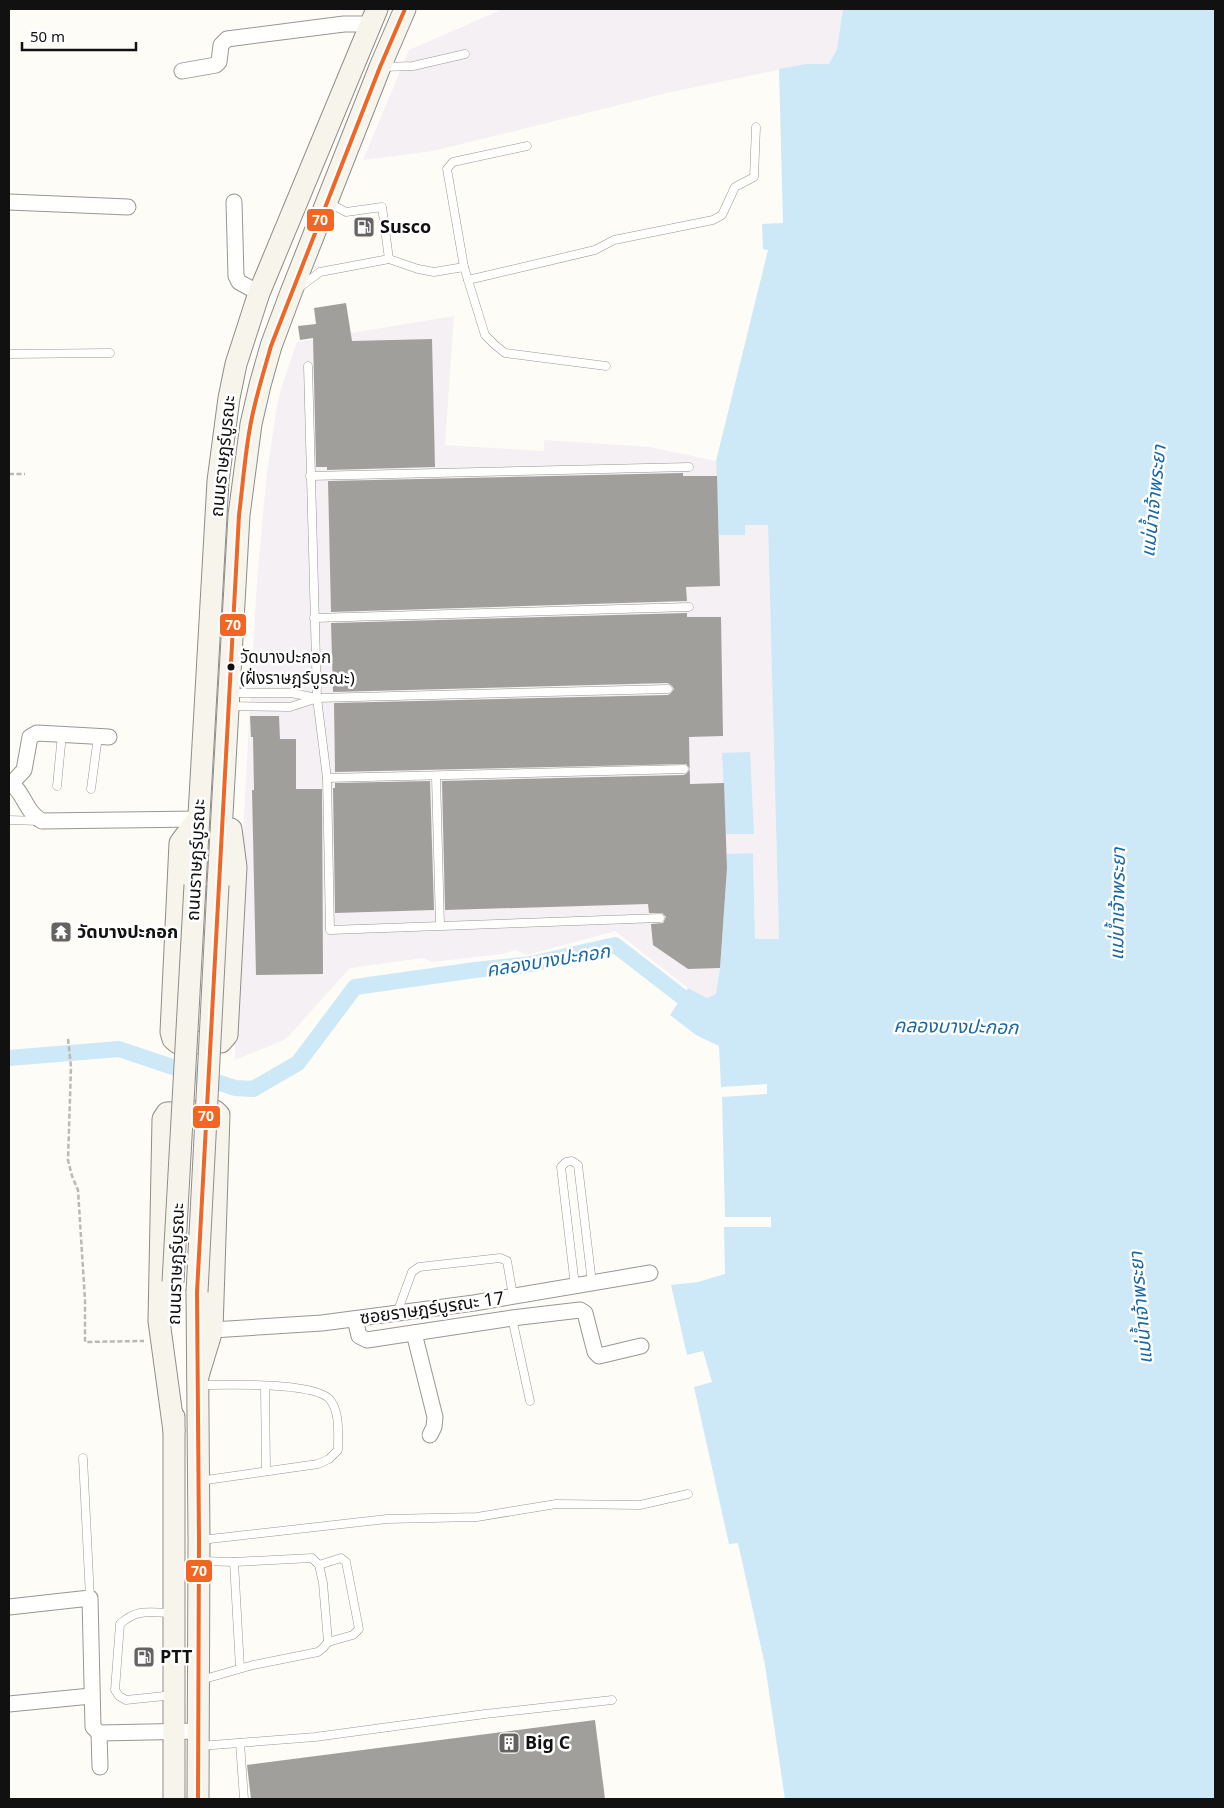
<svg xmlns="http://www.w3.org/2000/svg" width="1224" height="1808" font-family="Georgia,'Noto Sans Thai',serif">
<style>
.industrial{fill:#f5f0f3}
.water{fill:#cde8f7}
.lines{fill:none;stroke-linecap:round;stroke-linejoin:round}
.canal{stroke:#cde8f7;stroke-width:16}
.building{fill:#a19f9c}
.service-casing{stroke:#979795;stroke-width:9}
.minor-casing{stroke:#979795;stroke-width:17}
.secondary-casing{stroke:#8e8d8b;stroke-width:23}
.path{stroke:#b9b9b8;stroke-width:2.5;stroke-dasharray:5 2.5;stroke-linecap:butt}
.service{stroke:#fffffe;stroke-width:8}
.minor{stroke:#fffffe;stroke-width:15}
.secondary{stroke:#f6f4eb;stroke-width:21}
.secondary-bridge-casing{stroke:#8e8d8b;stroke-width:23;stroke-linecap:butt}
.secondary-bridge{stroke:#f6f4eb;stroke-width:21}
.bus-1-casing{stroke:#fff;stroke-width:8}
.bus-1{stroke:#f26522;stroke-width:4}
.bus-dot{fill:#111;stroke:#fff;stroke-width:2}
.labels{text-anchor:middle;stroke-width:5;stroke-linejoin:round;paint-order:stroke}
.bus-label{font-size:17px;fill:#111;stroke:#fff;text-anchor:start}
.poi-label{font-size:18px;font-weight:bold;fill:#111;stroke:#fff;text-anchor:start}
.street-label{font-size:18px;fill:#111;stroke:#fff}
.water-label{font-size:19px;font-style:italic;fill:#1768a6;stroke:#fff}
.line-badge{stroke:#fff;stroke-width:2}
.badge-label{font-size:14px;text-anchor:middle;font-weight:bold;fill:#fff}
</style>
<rect width="100%" height="100%" fill="#fdfcf7"/>
<!-- industrial -->
<g class="industrial">
<path d="M503,9H843L837,49L829,64H806L671,92L433,151L363,160L409,50Z"/>
<path d="M454,316L445,445L544,451V440L650,447L716,461L717,476L745,535V525H768L779,939H755L753,853L727,854V868L720,968L716,994L707,998L688,988L615,931L527,955L515,950L502,954L432,962L423,958L350,968L286,1039L235,1060V978L257,580L267,473L277,406L281,389L297,342Z"/>
</g>
<!-- water -->
<g class="water">
<path d="M843,9H1215V1799H785L765,1665L738,1543L729,1544L694,1387L712,1382L703,1351L687,1355L671,1285L698,1282L725,1274L724,1227H771V1217H725L722,1097L767,1094V1084L721,1087L719,1046L696,1035L670,1015L688,988L707,998L716,994L720,968L727,868V854L753,853L755,939H779L768,525H745V535H719L716,461L768,250L763,249L762,224L783,223L779,69L806,64H829L837,49Z"/>
<path d="M750,752L754,834H726L722,753Z"/>
</g>
<g class="lines">
<!-- canal -->
<path class="canal" d="M9,1058L119,1049L235,1088L253,1089L298,1063L355,987L475,970L531,964L615,945L699,1010"/>
</g>
<!-- building -->
<g class="building">
<path d="M346,303L352,341L432,339L435,467L327,470V467H316L313,338L300,340L298,326L316,324L314,308Z"/>
<path d="M683,473V476H717L720,586L686,587L687,601L331,612L328,481Z"/>
<path d="M687,613V617H721L723,736L689,737L690,784L724,783L727,868L720,968L688,969L653,945L651,924L663,923L666,917L662,913H649L648,904L445,910L442,781L684,775L687,773L690,769L686,764L335,772L334,703L668,695L671,693L674,689L672,686L668,683L333,692L331,623Z"/>
<path d="M250,716H279L280,739H296V789H322L323,974L256,975L252,790H254L253,737H251Z"/>
<path d="M430,781L434,910L335,913L333,788H335V783Z"/>
<path d="M595,1720L605,1799H251L247,1765Z"/>
</g>
<g class="lines">
<!-- service casing -->
<g class="service-casing">
<g id="service">
<path d="M382,67L413,66L465,54"/>
<path d="M527,146L453,162L447,169L464,267L468,280L485,335L495,345L505,353L606,366"/>
<path d="M329,203L346,212L382,207L389,259"/>
<path d="M468,280L595,250L614,240L713,220L722,215L735,187L754,177L756,127"/>
<path d="M300,287L320,272L389,259L418,269L434,272L464,267"/>
<path d="M9,354L110,353"/>
<path d="M308,366L317,698L327,778L330,930L660,918"/>
<path d="M310,476L689,467"/>
<path d="M314,618L689,607"/>
<path d="M231,693H291L317,698L668,689"/>
<path d="M230,706L290,707L315,699"/>
<path d="M436,777L440,925"/>
<path d="M327,778L684,769"/>
<path d="M57,786L62,734"/>
<path d="M91,789L98,736"/>
<path d="M9,820L39,821"/>
<path d="M575,1286L561,1167L566,1162L572,1161L578,1165L592,1283"/>
<path d="M397,1313L412,1272L419,1267L500,1258L507,1261L513,1296"/>
<path d="M512,1318L530,1401"/>
<path d="M265,1386L266,1471"/>
<path d="M83,1458L90,1598"/>
<path d="M199,1481L318,1464L329,1459L338,1450C338,1434 340,1414 331,1401C319,1381 224,1385 200,1385"/>
<path d="M201,1540L387,1519L477,1517L556,1504L640,1505L688,1494"/>
<path d="M201,1561L234,1562L312,1558L319,1565L323,1583L328,1642L323,1648L318,1652L253,1665L201,1680"/>
<path d="M234,1562L240,1668"/>
<path d="M319,1565L341,1558L346,1562L359,1629L353,1635L328,1642"/>
<path d="M172,1613C149,1613 138,1608 120,1624L115,1690L119,1696L126,1700L174,1695"/>
<path d="M240,1743L244,1799"/>
<path d="M200,1746L315,1737L485,1714L612,1700"/>
</g>
</g>
<!-- minor casing -->
<g class="minor-casing">
<g id="minor">
<path d="M182,71L216,65L219,62L221,45L227,39L344,24H370"/>
<path d="M9,202L128,207"/>
<path d="M234,202L236,276L239,282L259,293"/>
<path d="M9,782C24,791 25,812 42,821L198,819"/>
<path d="M12,783L24,770L30,737L37,733L109,737"/>
<path d="M355,1319L359,1336L367,1340L512,1318L580,1310L585,1313L595,1352L599,1356L641,1346"/>
<path d="M212,1330L322,1323L474,1303L650,1273"/>
<path d="M414,1333L435,1417L434,1427L430,1435"/>
<path d="M9,1607L90,1598L93,1727L99,1733L198,1731"/>
<path d="M9,1704L91,1696"/>
<path d="M99,1733L100,1767"/>
</g>
</g>
<!-- secondary casing -->
<g class="secondary-casing">
<g id="secondary">
<path d="M198,819L180,843L171,1032L173,1039L178,1043L221,1042L227,1035L236,867L231,829"/>
<path d="M195,885L218,481L229,398L236,364L259,293L377,9"/>
<path d="M218,885L239,515L251,424L260,385L271,346L290,295L380,67L405,9"/>
<path d="M197,1292L199,1540L198,1799"/>
<path d="M174,1431L159,1321L163,1119L167,1113L215,1111L219,1115L212,1330L198,1376"/>
<path d="M174,1799V1417"/>
</g>
</g>
<!-- path -->
<g class="path">
<path d="M9,474H25"/>
<path d="M68,1039L71,1067L68,1160L72,1176L78,1190L85,1300V1342L144,1341"/>
</g>
<!-- service -->
<use href="#service" class="service"/>
<!-- minor -->
<use href="#minor" class="minor"/>
<!-- secondary -->
<use href="#secondary" class="secondary"/>
<!-- secondary-bridge casing -->
<g class="secondary-bridge-casing">
<g id="secondary-bridge">
<path d="M173,1282L195,885"/>
<path d="M197,1292L218,885"/>
</g>
</g>
<!-- secondary-bridge -->
<use href="#secondary-bridge" class="secondary-bridge"/>
<!-- bus-1 casing -->
<g class="bus-1-casing">
<path id="bus-1" d="M198,1799L199,1540L197,1292L239,515C243,484 245,452 251,422C256,396 264,371 271,346L380,67L405,9"/>
</g>
<!-- bus-1 -->
<use href="#bus-1" class="bus-1"/>
</g>
<!-- icons -->
<defs>
<g id="fuel-square" transform="scale(1.125)"><rect x="-9" y="-9" width="18" height="18" rx="4" fill="#646362" stroke="#fff"/><path d="M-5.5-6h7V0h2V4h1.3V-2.5L3-4.5l.8-.8L6-3V5H2.5V1h-1V6h-7ZM-4.2-4.7v3.2H.2V-4.7Z" fill="#fff"/></g>
<g id="temple-square" transform="scale(1.125)"><rect x="-9" y="-9" width="18" height="18" rx="4" fill="#646362" stroke="#fff"/><path d="M0-6L5-2H3V0L6.5 2.5H4V6H1.5V3h-3V6H-4V2.5H-6.5L-3 0V-2H-5Z" fill="#fff"/></g>
<g id="building-square" transform="scale(1.125)"><rect x="-9" y="-9" width="18" height="18" rx="4" fill="#646362" stroke="#fff"/><path d="M-4-6H4V6H1V3H-1V6H-4ZM-2.5-4.3h1.7v1.8h-1.7ZM.8-4.3h1.7v1.8H.8ZM-2.5-1h1.7V.8h-1.7ZM.8-1h1.7V.8H.8Z" fill="#fff"/></g>
</defs>
<g fill-rule="evenodd">
<use href="#fuel-square" x="364" y="227"/>
<use href="#temple-square" x="61" y="932"/>
<use href="#fuel-square" x="144" y="1657"/>
<use href="#building-square" x="509" y="1743"/>
</g>
<!-- markers -->
<circle class="bus-dot" cx="231" cy="667" r="4.5"/>
<g class="labels">
<!-- bus labels -->
<g class="bus-label">
<text x="240" y="663">วัดบางปะกอก<tspan x="240" dy="21">(ฝั่งราษฎร์บูรณะ)</tspan></text>
</g>
<!-- poi labels -->
<g class="poi-label">
<text x="380" y="233">Susco</text>
<text x="77" y="938">วัดบางปะกอก</text>
<text x="160" y="1663">PTT</text>
<text x="525" y="1749">Big C</text>
</g>
<!-- street labels -->
<g class="street-label">
<text transform="translate(223 456) rotate(-84)" y="6">ถนนราษฎร์บูรณะ</text>
<text transform="translate(196 860) rotate(-87)" y="6">ถนนราษฎร์บูรณะ</text>
<text transform="translate(176 1264) rotate(-88)" y="6">ถนนราษฎร์บูรณะ</text>
<text transform="translate(432 1308) rotate(-8)" y="6">ซอยราษฎร์บูรณะ 17</text>
</g>
<!-- water labels -->
<g class="water-label">
<text transform="translate(1153 501) rotate(-84)" y="7">แม่น้ำเจ้าพระยา</text>
<text transform="translate(1117 904) rotate(-89)" y="7">แม่น้ำเจ้าพระยา</text>
<text transform="translate(548 960) rotate(-9)" y="7">คลองบางปะกอก</text>
<text transform="translate(956 1026) rotate(1)" y="7">คลองบางปะกอก</text>
<text transform="translate(1140 1308) rotate(-95)" y="7">แม่น้ำเจ้าพระยา</text>
</g>
</g>
<g class="line-badge">
<rect x="306" y="208" width="29" height="24" rx="5" fill="#f26522"/>
<rect x="219" y="613" width="28" height="24" rx="5" fill="#f26522"/>
<rect x="192" y="1105" width="29" height="24" rx="5" fill="#f26522"/>
<rect x="185" y="1559" width="28" height="24" rx="5" fill="#f26522"/>
</g>
<g class="badge-label">
<text x="320" y="225">70</text>
<text x="233" y="630">70</text>
<text x="206" y="1121">70</text>
<text x="199" y="1576">70</text>
</g>
<!-- border -->
<rect width="1224" height="1808" fill="none" stroke="#111111" stroke-width="20"/>
<!-- scale -->
<path d="M22 42v8h114v-8" fill="none" stroke="#111111" stroke-width="2.5"/>
<text x="30" y="42" font-size="15" fill="#111111" stroke="#ffffff" stroke-width="4" paint-order="stroke">50 m</text>
</svg>
